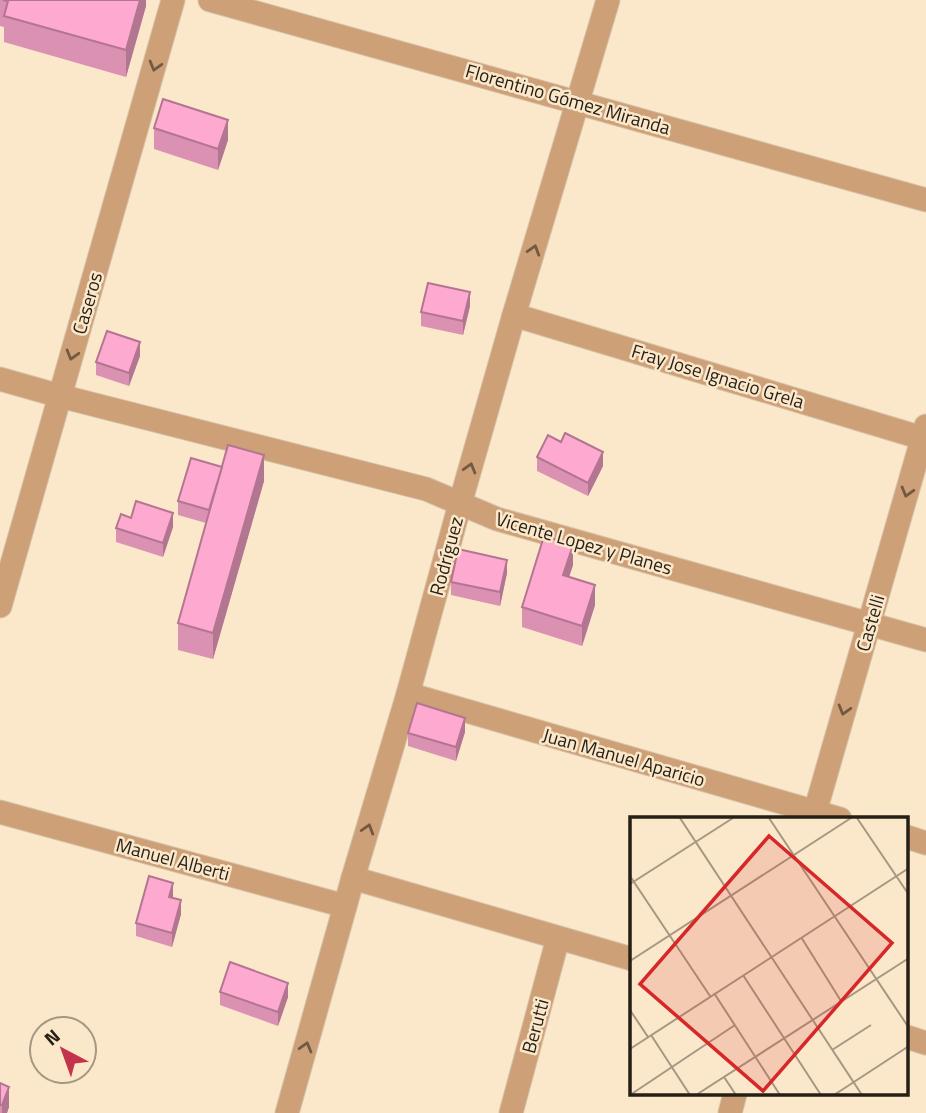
<svg xmlns="http://www.w3.org/2000/svg" width="926" height="1113" font-family="'Titillium Web',sans-serif">
<style>
.lines{fill:none;stroke-linecap:round;stroke-linejoin:round}
.minor-casing{stroke:#d5c3a9;stroke-width:25}
.minor{stroke:#cda078;stroke-width:23}
.wall{fill:#da91b2}
.shaded-wall{fill:#b27691}
.building{fill:#fea9cf;stroke:#b27691;stroke-width:2}
.oneway{stroke:#715942}
.labels{text-anchor:middle;stroke-width:5;stroke-linejoin:round;paint-order:stroke}
.street-label{font-size:19px;fill:#261f15;stroke:#fbe7ca}
.inset-road{fill:none;stroke:#a69782;stroke-width:2}
.view{fill:#d62828;fill-opacity:0.15;stroke:#d62828;stroke-width:3.5}
.inset-edge{fill:none;stroke:#261f15;stroke-width:3.5}
</style>
<rect width="100%" height="100%" fill="#fbe7ca"/>
<g class="lines">
<!-- minor casing -->
<g class="minor-casing">
<g id="minor">
<path d="M210,0L926,200"/>
<path d="M514,315L922,438"/>
<path d="M0,379L60,396L426,489L497,519L926,640"/>
<path d="M0,606L173,0"/>
<path d="M408,694L840,819"/>
<path d="M0,812L345,906"/>
<path d="M813,819L926,426"/>
<path d="M907,837L926,843"/>
<path d="M353,878L632,959"/>
<path d="M907,1037L926,1043"/>
<path d="M287,1113L353,878L408,694L460,504L514,315L608,0"/>
<path d="M511,1113L558,938"/>
<path d="M730,1113L735,1094"/>
</g>
</g>
<!-- minor -->
<use href="#minor" class="minor"/>
</g>
<!-- wall -->
<g class="wall">
<path d="M0,0H146V6L126,77L4,42V27L0,26Z"/>
<path d="M154,128L228,140L218,170L154,149Z"/>
<path d="M470,306L463,335L421,326V312Z"/>
<path d="M140,356L129,386L96,375V362Z"/>
<path d="M537,457L603,466L588,496L537,471Z"/>
<path d="M264,481L213,659L178,650V623L206,523L178,515V501Z"/>
<path d="M131,518L173,527L163,557L116,542V528Z"/>
<path d="M573,565L569,577L595,605L582,646L522,627V607Z"/>
<path d="M507,573L500,606L451,595V582Z"/>
<path d="M465,732L456,761L408,746V733Z"/>
<path d="M172,898L181,914L172,947L136,936V923Z"/>
<path d="M220,992L288,997L278,1026L220,1005Z"/>
<path d="M0,1083L9,1107L7,1113H0Z"/>
</g>
<!-- shaded-wall -->
<g class="shaded-wall">
<path d="M140,0H146V6L126,77V50Z"/>
<path d="M228,120V140L218,170V149Z"/>
<path d="M470,292V306L463,335V321Z"/>
<path d="M140,342V356L129,386V373Z"/>
<path d="M603,452V466L588,496V483Z"/>
<path d="M264,455V481L213,659V633Z"/>
<path d="M173,513V527L163,557V543Z"/>
<path d="M573,545V565L563,595V575Z"/>
<path d="M507,560V573L500,606V592Z"/>
<path d="M595,585V605L582,646V626Z"/>
<path d="M465,718V732L456,761V747Z"/>
<path d="M173,883V897L169,910V897Z"/>
<path d="M181,900V914L172,947V933Z"/>
<path d="M288,983V997L278,1026V1012Z"/>
<path d="M9,1087V1107L7,1113H2V1105Z"/>
</g>
<!-- building -->
<g class="building">
<path d="M3,0H140L126,50L4,16L8,1Z"/>
<path d="M163,99L228,120L218,149L154,128Z"/>
<path d="M428,283L470,292L463,321L421,312Z"/>
<path d="M107,331L140,342L129,373L96,362Z"/>
<path d="M565,433L603,452L588,483L537,457L548,435L561,442Z"/>
<path d="M228,445L264,455L213,633L178,623Z"/>
<path d="M191,458L222,467L209,510L178,501Z"/>
<path d="M136,501L173,513L163,543L116,528L121,514L131,518Z"/>
<path d="M544,536L573,545L563,575L595,585L582,626L522,607Z"/>
<path d="M458,549L507,560L500,592L451,582Z"/>
<path d="M417,703L465,718L456,747L408,733Z"/>
<path d="M149,876L173,883L169,897L181,900L172,933L136,923Z"/>
<path d="M230,962L288,983L278,1012L220,992Z"/>
<path d="M0,1083L9,1087L2,1105H0Z"/>
</g>
<!-- one-way arrows -->
<defs><path id="oneway-chevron" d="M-2-3.5L2.5 0L-2 3.5" fill="none" stroke-width="1.6" stroke-linecap="round" stroke-linejoin="round" transform="scale(1.75)"/></defs>
<g class="oneway">
<use href="#oneway-chevron" transform="translate(155 66) rotate(106)"/>
<use href="#oneway-chevron" transform="translate(534 250) rotate(-73)"/>
<use href="#oneway-chevron" transform="translate(72 355) rotate(106)"/>
<use href="#oneway-chevron" transform="translate(470 468) rotate(-74)"/>
<use href="#oneway-chevron" transform="translate(907 492) rotate(106)"/>
<use href="#oneway-chevron" transform="translate(844 710) rotate(106)"/>
<use href="#oneway-chevron" transform="translate(368 829) rotate(-73)"/>
<use href="#oneway-chevron" transform="translate(306 1047) rotate(-74)"/>
</g>
<g class="labels">
<!-- street labels -->
<g class="street-label">
<text transform="translate(568 99) rotate(16)" y="7">Florentino Gómez Miranda</text>
<text transform="translate(87 303) rotate(-74)" y="7">Caseros</text>
<text transform="translate(718 376) rotate(17)" y="7">Fray Jose Ignacio Grela</text>
<text transform="translate(584 543) rotate(16)" y="7">Vicente Lopez y Planes</text>
<text transform="translate(446 556) rotate(-75)" y="7">Rodríguez</text>
<text transform="translate(870 623) rotate(-74)" y="7">Castelli</text>
<text transform="translate(624 757) rotate(16)" y="7">Juan Manuel Aparicio</text>
<text transform="translate(173 859) rotate(15)" y="7">Manuel Alberti</text>
<text transform="translate(535 1026) rotate(-75)" y="7">Berutti</text>
</g>
</g>
<!-- overview -->
<g transform="translate(630 817)">
<rect width="278" height="278" fill="#fbe7ca"/>
<path class="inset-road" d="M50,1L232,278M139,1L279,211M227,1L279,78M0,59L80,179M0,67L103,1M171,120L211,184M0,144L221,1M113,158L191,278M84,176L150,278M0,193L18,220M21,218L60,278M0,232L279,51M202,233L241,208M94,260L106,278M0,278L105,208M66,278L279,141M204,278L279,229"/>
<path class="view" d="M139,19L262,126L133,274L10,167Z"/>
<rect width="278" height="278" class="inset-edge"/>
</g>
<!-- north arrow -->
<g transform="translate(63 1050) rotate(319)"><circle r="33" fill="#fbe7ca" stroke="#a69782" stroke-width="2"/>
<path d="M0-5L12 26L0 18L-12 26Z" fill="#c3334b"/>
<text y="-10" font-size="19" font-weight="bold" text-anchor="middle" fill="#261f15">N</text>
</g>
</svg>
